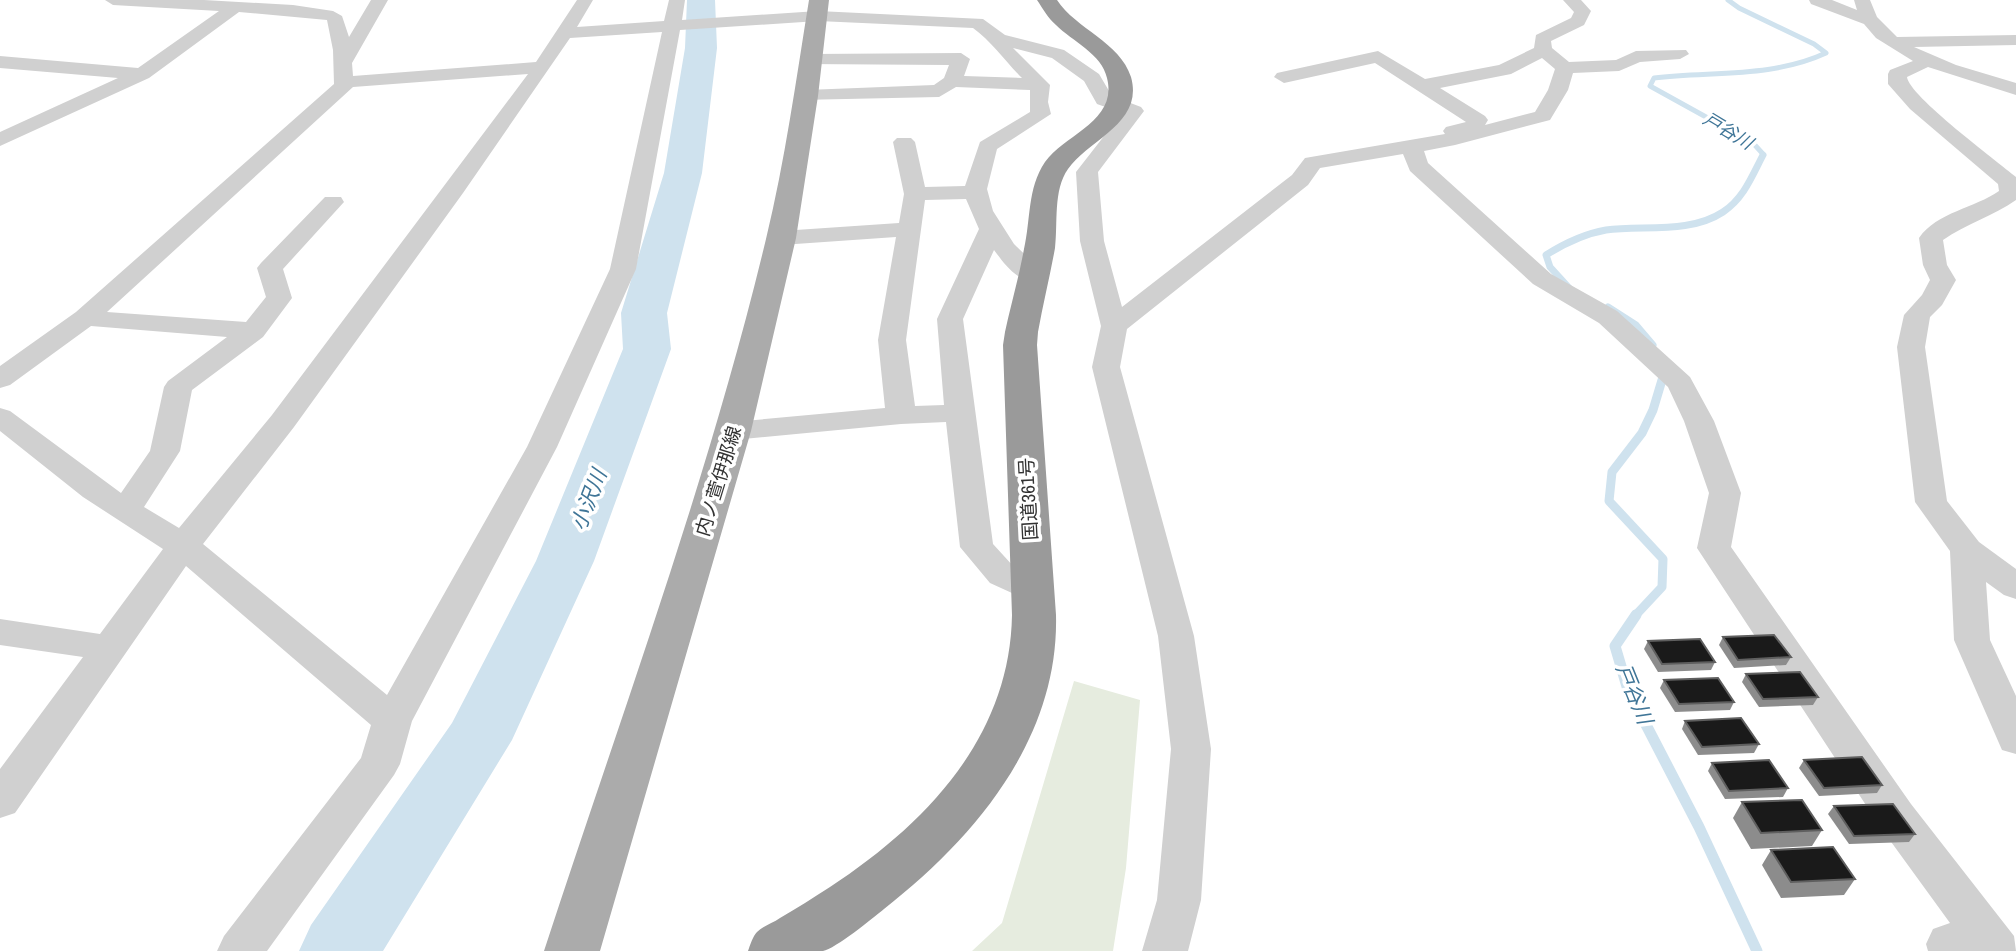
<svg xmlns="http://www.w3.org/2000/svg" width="2016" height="951" font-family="'Archivo Narrow','Noto Sans JP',sans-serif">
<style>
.green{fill:#e6ecdf}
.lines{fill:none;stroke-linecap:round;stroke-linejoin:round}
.stream-far3{stroke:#cfe2ee;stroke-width:5}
.stream-far2{stroke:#cfe2ee;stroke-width:7}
.stream-far1{stroke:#cfe2ee;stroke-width:9}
.stream{stroke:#cfe2ee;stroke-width:11}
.river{fill:#cfe2ee;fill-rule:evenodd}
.minor{fill:#d0d0d0;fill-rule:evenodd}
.major{fill:#ababab;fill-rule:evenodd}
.highway{fill:#9a9a9a;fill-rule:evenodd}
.wall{fill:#8c8c8c}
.building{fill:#1a1a1a;stroke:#5f5f5f;stroke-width:2}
.labels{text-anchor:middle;stroke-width:7;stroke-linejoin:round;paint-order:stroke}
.far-water-label{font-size:18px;font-style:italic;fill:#3f7597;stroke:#fff}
.street-label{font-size:19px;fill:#333;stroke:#fff}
.water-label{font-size:21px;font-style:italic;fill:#3f7597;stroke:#fff}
</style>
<rect width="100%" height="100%" fill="#fff"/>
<!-- green -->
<path class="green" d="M1074,681L1140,700L1126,868L1113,951H972L1002,923Z"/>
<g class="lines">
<!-- stream-far3 -->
<path class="stream-far3" d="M1728,0L1739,8L1814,44L1826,53C1772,78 1712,71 1654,78L1650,86L1753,143L1763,154L1762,156"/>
<!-- stream-far2 -->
<g class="stream-far2">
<path d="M1570,289L1550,267L1546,255C1565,243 1583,234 1606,230C1643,225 1690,234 1723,212C1744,198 1752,176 1763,155"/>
<path d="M1608,307L1636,325L1653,345"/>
</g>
<!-- stream-far1 -->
<path class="stream-far1" d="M1634,617L1662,587L1663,559L1609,501L1612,472L1642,433L1653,410L1662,380"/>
<!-- stream -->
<path class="stream" d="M1636,615L1615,646L1628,690L1699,827L1757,951"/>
<!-- river -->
<path class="river" d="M687,0H715L717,48L702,173L667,313L671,349L594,561L512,740L383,951H299L311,925L452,723L536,561L623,349L621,313L664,173L685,48Z"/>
<!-- minor -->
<g class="minor">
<path d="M105,0H204L293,5L333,11L342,16L349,37L371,0H388L352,63L353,76L536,62L577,0H593L577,27L664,21L669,0H685L682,20L818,11L983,19L1005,35L1064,50L1099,74L1112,96L1141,107L1144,111L1098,172L1104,241L1122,307L1292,175L1305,158L1445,134L1443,131L1446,127L1466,122L1375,63L1284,83L1274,77L1277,73L1378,51L1425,79L1499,65L1534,48L1536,35L1571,18L1574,12L1563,0H1581L1591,11L1584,25L1551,41L1552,48L1569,62L1616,60L1636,51L1686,50L1689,54L1680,59L1640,62L1619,71L1573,73L1568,90L1550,120L1455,145L1424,151L1428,163L1551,274L1617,311L1690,377L1714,421L1741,493L1731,547L1911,804L2014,936L2016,951H1928L1926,944L1933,929L1950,923L1881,828L1697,548L1709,493L1684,421L1668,387L1599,323L1533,284L1410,171L1403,154L1320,168L1308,185L1127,329L1120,367L1194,636L1211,749L1201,900L1188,951H1142L1157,900L1171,749L1158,636L1092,367L1101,326L1080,241L1076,172L1122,113L1097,104L1084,81L1052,58L1013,48L1050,85L1048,102L1051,114L997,149L987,189L993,211L1014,244L1046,275L1042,280C1020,286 1006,266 994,250L963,319L993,544L1014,567L1044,581L1050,590L1044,599L1032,602L990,583L960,547L946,422L901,424L733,440L722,437L718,431L722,425L733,422L885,408L878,340L896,237L781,245L772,243L769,238L772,233L781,231L899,223L904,194L893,142L897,138H911L915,142L925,187L965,186L980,142L1030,112V90L956,87L939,97L799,100L796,96L806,90L934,85L944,78L949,65L804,64L802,60L811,54L961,53L970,59L964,76L1022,78C1005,61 992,42 973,28L818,21L680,30L636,269L557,447L412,721L400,764L394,775L267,951H217L224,936L361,758L371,725L186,566L15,813L0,818V769L83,657L0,645V619L100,634L163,549L83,497L0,431V408L10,411L121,493L150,451L164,387L168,381L227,337L91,326L10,385L0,388V366L76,312L334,84L333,50L327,20L239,12L149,78L0,146V132L118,78L0,68V56L138,68L219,11L113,5ZM662,32L610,269L527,447L387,695L203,544L294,427L463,193L570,38ZM1542,58L1555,69L1548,90L1535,112L1485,125L1488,120L1485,116L1440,88L1511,74ZM528,74L272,415L179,528L144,507L180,451L192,390L263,337L292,298L283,269L344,202L341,197H325L261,263L257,268L266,297L246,322L107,312L353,87ZM966,199L979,229L937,319L944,405L915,406L906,340L925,200Z"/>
<path d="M1809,0H1832L1857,10L1854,0H1870L1877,17L1897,37L2016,35V45L1914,47L1956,65L2016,83V95L1928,67L1907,77C1909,96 1997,161 2016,177V200C1993,216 1966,224 1943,240L1947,265L1956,280L1942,305L1930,317L1925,347L1947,501L1979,542L2016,569V599L2004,595L1986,582L1990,640L2016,696V754L2002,750L1954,640L1950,551L1915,502L1897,347L1904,315L1922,295L1930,280L1923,265L1919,238C1937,212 1975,208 1999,191L1998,184L1910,109L1888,84V74L1890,70L1913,61L1876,38L1864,24L1811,4Z"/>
</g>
<!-- major -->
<path class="major" d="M809,0H829L818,96L796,238L751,431L600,951H544C621,715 708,481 766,239C785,161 796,80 809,0Z"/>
<!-- highway -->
<path class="highway" d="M1037,0H1057C1076,29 1120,42 1131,77C1144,123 1089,139 1068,169C1053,190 1058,223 1055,248C1050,276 1043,304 1038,332L1037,345L1056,615C1059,738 976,837 884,909C873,918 835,949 823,951C800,951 771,951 748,951C750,945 753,936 757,932C763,926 773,923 780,918C797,908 813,898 830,887C926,824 1010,737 1012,615L1003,345L1005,332C1011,304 1019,277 1024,249C1031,219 1027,189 1045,162C1065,134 1118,121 1107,78C1102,54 1072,41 1056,25C1048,18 1043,9 1037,0Z"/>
</g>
<!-- wall -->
<g class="wall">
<path d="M1723,637L1791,657L1786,665L1734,668L1719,645Z"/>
<path d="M1648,641L1715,662L1711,670L1658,672L1644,649Z"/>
<path d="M1746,674L1818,697L1813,705L1759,707L1742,682Z"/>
<path d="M1664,680L1734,702L1730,710L1675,712L1660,688Z"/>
<path d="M1685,721L1759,744L1754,753L1698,755L1682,729Z"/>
<path d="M1804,760L1882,785L1877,793L1819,796L1799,768Z"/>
<path d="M1712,763L1788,788L1783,797L1725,799L1708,771Z"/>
<path d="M1742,802L1822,830L1812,846L1751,849L1733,818Z"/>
<path d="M1834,806L1915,834L1909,842L1849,844L1828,814Z"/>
<path d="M1771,850L1855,879L1844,895L1781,898L1762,865Z"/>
</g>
<!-- building -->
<g class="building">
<path d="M1774,635L1791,657L1738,660L1723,637Z"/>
<path d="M1700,639L1715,662L1662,664L1648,641Z"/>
<path d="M1800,672L1818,697L1763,699L1746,674Z"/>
<path d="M1718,678L1734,702L1679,704L1664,680Z"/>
<path d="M1741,718L1759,744L1702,747L1685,721Z"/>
<path d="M1862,757L1882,785L1824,788L1804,760Z"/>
<path d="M1769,760L1788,788L1729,791L1712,763Z"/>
<path d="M1802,800L1822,830L1761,833L1742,802Z"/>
<path d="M1893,804L1915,834L1854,836L1834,806Z"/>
<path d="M1833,847L1855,879L1791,882L1771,850Z"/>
</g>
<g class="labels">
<!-- far-water labels -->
<g class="far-water-label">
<text transform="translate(1728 131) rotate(31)" y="6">戸谷川</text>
</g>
<!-- street labels -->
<g class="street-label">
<text transform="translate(718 481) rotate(-73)" y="7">内ノ萱伊那線</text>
<text transform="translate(1028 499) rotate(-93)" y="7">国道361号</text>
</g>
<!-- water labels -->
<g class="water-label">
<text transform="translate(589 500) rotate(-69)" y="7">小沢川</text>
<text transform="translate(1634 694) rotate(68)" y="7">戸谷川</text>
</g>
</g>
</svg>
